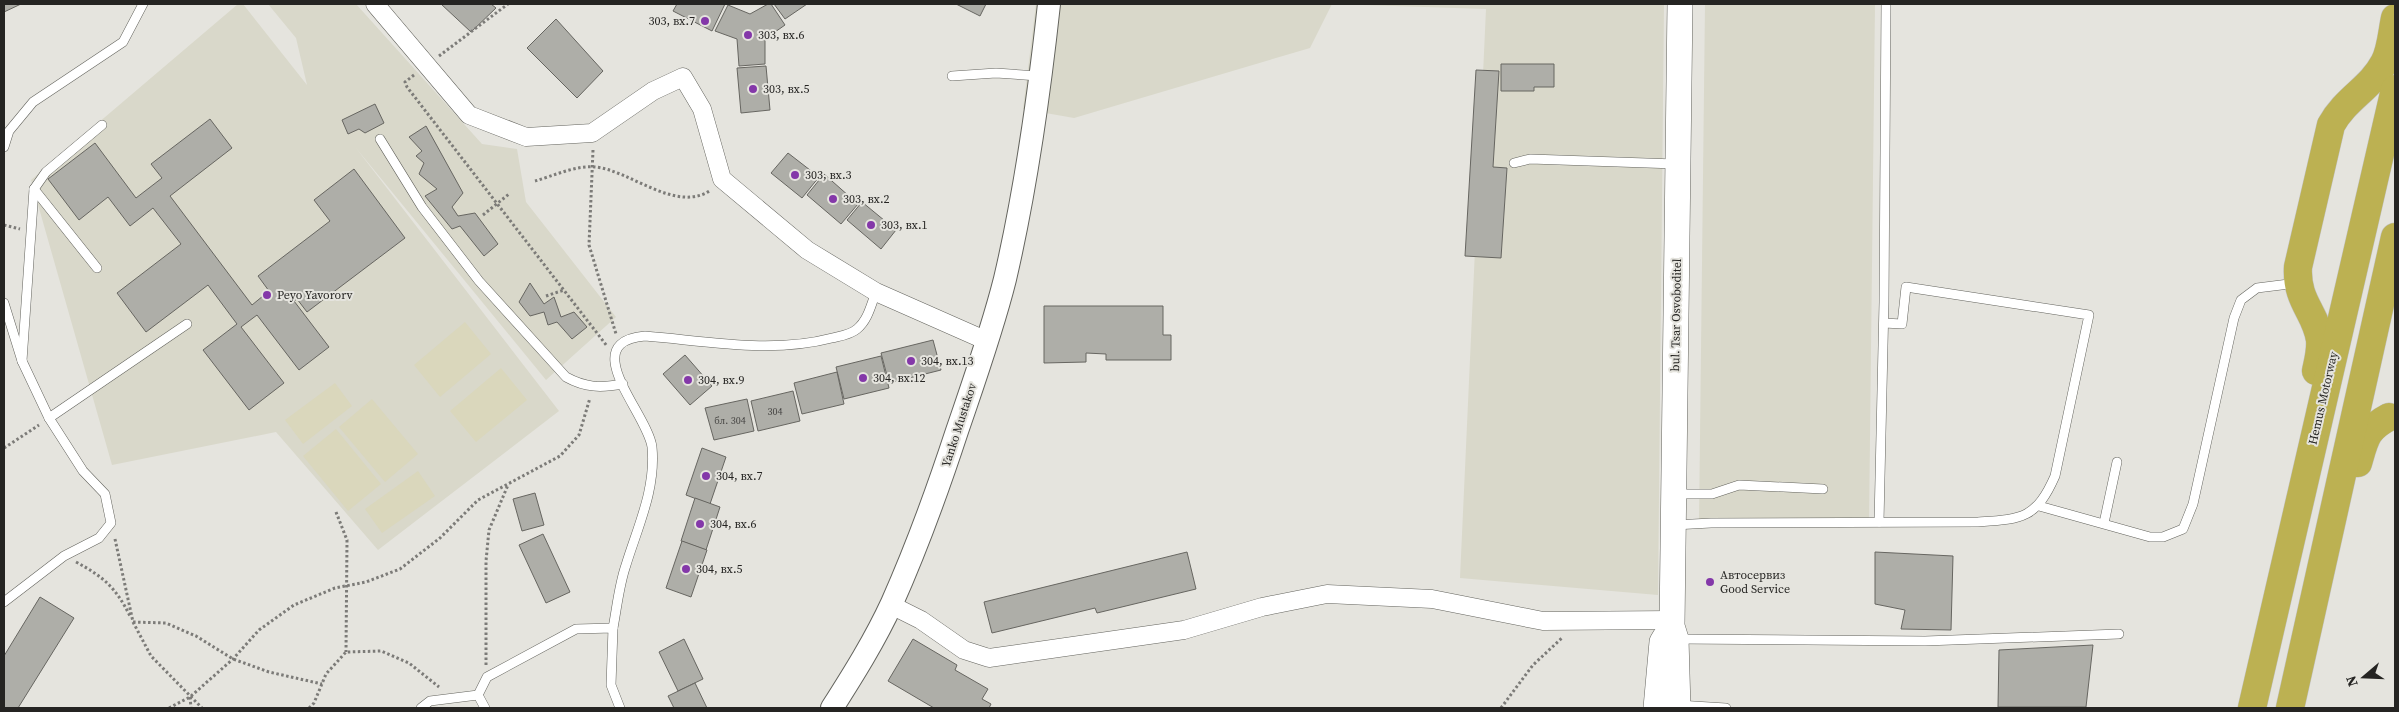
<svg xmlns="http://www.w3.org/2000/svg" width="2399" height="712" font-family="'Source Serif 4',serif">
<style>
.built{fill:#d9d8ca}
.grass{fill:#dad7bc}
.building{fill:#aeaea8;stroke:#676661}
.lines{fill:none;stroke-linecap:round;stroke-linejoin:round}
.service-casing{stroke:#63635d;stroke-width:10}
.minor-casing{stroke:#63635d;stroke-width:19}
.tertiary-casing{stroke:#63635d;stroke-width:24}
.secondary-casing{stroke:#63635d;stroke-width:26}
.motorway-casing{stroke:#c2c2c1;stroke-width:29}
.path{stroke:#7c7b78;stroke-width:3;stroke-dasharray:2.5 2.5;stroke-linecap:butt}
.service{stroke:#fff;stroke-width:9}
.minor{stroke:#fff;stroke-width:18}
.tertiary{stroke:#fff;stroke-width:22}
.secondary{stroke:#fff;stroke-width:25}
.motorway{stroke:#bcb152;stroke-width:28}
.poi-dot{fill:#8438a9;stroke:#e5e4de;stroke-width:2}
.labels{text-anchor:middle;stroke-width:4;stroke-linejoin:round;paint-order:stroke}
.number-label{font-size:10px;fill:#474644}
.poi-label{font-size:12px;fill:#252422;stroke:#e5e4de;text-anchor:start}
.street-label{font-size:12px;fill:#252422;stroke:#e5e4de}
</style>
<rect width="100%" height="100%" fill="#e5e4de"/>
<!-- built -->
<g class="built">
<path d="M238,4H243L307,85L296,38L268,4H356L482,144L517,149L526,202L616,317L546,380L356,148L559,411L378,550L276,432L112,465L31,180Z"/>
<path d="M1036,4H1332L1310,48L1074,118L1023,109Z"/>
<path d="M1333,4H1664L1658,595L1460,578L1486,9Z"/>
<path d="M1705,4H1875L1869,526L1699,524Z"/>
</g>
<!-- grass -->
<g class="grass">
<path d="M465,322L491,354L440,397L414,365Z"/>
<path d="M501,368L527,400L476,442L450,411Z"/>
<path d="M335,383L352,406L303,444L285,420Z"/>
<path d="M372,399L418,454L385,482L339,427Z"/>
<path d="M336,429L381,484L348,511L303,456Z"/>
<path d="M418,471L435,496L382,533L365,509Z"/>
</g>
<!-- building -->
<g class="building">
<path d="M4,4H21L4,12Z"/>
<path d="M441,4H491L496,8L471,32Z"/>
<path d="M677,4H725L712,31L673,11Z"/>
<path d="M768,4H771L785,25L765,39V64L739,66L737,39L715,31L728,5L750,14Z"/>
<path d="M774,4H807L785,19Z"/>
<path d="M956,4H986L980,16Z"/>
<path d="M556,19L603,71L577,98L527,48Z"/>
<path d="M1501,64H1554V87H1534V91H1501Z"/>
<path d="M766,66L770,110L741,113L737,68Z"/>
<path d="M1476,70L1499,71L1493,167L1507,168L1501,258L1465,256Z"/>
<path d="M375,104L384,123L365,133L359,129L348,134L342,120Z"/>
<path d="M210,119L232,148L170,196L252,305L269,291L258,276L330,221L314,200L354,169L405,238L307,312L297,299L294,301L329,347L299,370L257,315L241,327L284,383L249,410L203,350L237,324L208,285L146,332L117,293L181,244L153,208L130,226L108,197L79,220L48,179L95,143L136,198L162,178L151,164Z"/>
<path d="M426,126L463,193L452,207L458,216L475,213L498,244L484,256L460,226L452,229L425,196L437,189L419,174L424,163L416,156L422,151L409,137Z"/>
<path d="M788,153L819,177L802,198L771,173Z"/>
<path d="M824,174L858,204L841,224L807,195Z"/>
<path d="M862,202L896,230L881,249L847,220Z"/>
<path d="M530,283L544,304L554,297L561,317L574,312L587,327L572,339L557,322L548,325L544,312L530,316L519,302Z"/>
<path d="M1044,306H1163V335H1171V360H1106V354L1086,353V362L1044,363Z"/>
<path d="M933,340L941,370L889,383L881,353Z"/>
<path d="M685,355L712,386L690,405L663,374Z"/>
<path d="M881,356L889,388L844,399L836,367Z"/>
<path d="M837,372L844,404L802,414L794,383Z"/>
<path d="M793,391L800,421L758,431L751,401Z"/>
<path d="M747,399L754,431L714,440L705,408Z"/>
<path d="M702,448L726,457L710,504L686,495Z"/>
<path d="M535,493L544,525L522,531L513,499Z"/>
<path d="M695,498L720,507L706,550L681,541Z"/>
<path d="M543,534L570,592L546,603L519,545Z"/>
<path d="M682,541L707,550L691,597L666,588Z"/>
<path d="M1187,552L1196,589L1097,613L1095,608L992,633L984,602Z"/>
<path d="M1875,552L1953,556L1951,630L1901,629L1905,610L1875,604Z"/>
<path d="M40,597L74,618L18,708H4V656Z"/>
<path d="M684,639L703,679L678,691L659,652Z"/>
<path d="M913,639L957,665L955,670L988,689L982,699L991,704L989,708H934L888,681Z"/>
<path d="M2093,645L2086,707H1998L1999,650Z"/>
<path d="M695,683L707,708H674L668,696Z"/>
</g>
<g class="lines">
<!-- service casing -->
<g class="service-casing">
<g id="service">
<path d="M952,76L996,73L1039,76"/>
<path d="M380,139L422,207L479,281L566,377C586,388 601,388 623,384"/>
<path d="M4,147L9,131L33,102L123,42L143,4"/>
<path d="M1514,163L1530,159L1676,164"/>
<path d="M34,189L97,268"/>
<path d="M4,303L22,361L49,418"/>
<path d="M22,361L34,189L46,172L102,125"/>
<path d="M1674,494H1712L1739,485L1823,489"/>
<path d="M2039,506L2150,537H2163L2183,529L2193,504L2234,318L2241,300L2257,288L2297,283"/>
<path d="M1879,522L1884,302L1886,4"/>
<path d="M2104,523L2117,462"/>
<path d="M1674,525L1711,523L1978,522C2022,519 2036,519 2055,476L2089,315L1906,287L1902,324L1884,323"/>
<path d="M4,602L64,556L99,538L111,523L105,494L83,471L49,418L187,324"/>
<path d="M613,628C617,607 619,585 626,565C638,526 656,489 652,447C648,414 575,342 645,336C707,341 771,354 832,338C840,336 850,335 857,329C868,320 871,305 876,292"/>
<path d="M1677,639L1925,641L2119,634"/>
<path d="M478,695L485,708"/>
<path d="M1678,705L1726,708"/>
<path d="M421,708L430,701L478,695L487,677L576,629L613,628L611,685L620,708"/>
</g>
</g>
<!-- minor casing -->
<g class="minor-casing">
<g id="minor">
<path d="M375,4L469,115L526,137L592,133L653,91L683,77L702,109L722,179L807,250L876,292L987,341"/>
<path d="M891,605L921,620L964,650L989,658L1184,630L1262,607L1327,594L1432,599L1543,621L1672,620"/>
</g>
</g>
<!-- tertiary casing -->
<g class="tertiary-casing">
<path id="tertiary" d="M832,708C853,675 875,640 892,603C917,547 938,489 957,431C974,381 992,331 1005,279C1026,189 1039,96 1049,4"/>
</g>
<!-- secondary casing -->
<g class="secondary-casing">
<g id="secondary">
<path d="M1656,708L1662,642L1665,637"/>
<path d="M1678,708L1676,639L1672,626L1680,4"/>
</g>
</g>
<!-- motorway casing -->
<g class="motorway-casing">
<g id="motorway">
<path d="M2316,371C2318,361 2321,351 2320,340C2316,312 2296,302 2298,267L2331,125C2345,99 2371,88 2384,63C2391,51 2392,32 2395,18"/>
<path d="M2358,463C2365,439 2366,429 2389,417"/>
<path d="M2252,708L2395,89"/>
<path d="M2290,708L2395,237"/>
</g>
</g>
<!-- path -->
<g class="path">
<path d="M439,56L508,4"/>
<path d="M414,75L405,82L407,87L607,346"/>
<path d="M593,150L589,245L616,334"/>
<path d="M535,181C553,176 576,165 595,167C630,170 676,214 711,190"/>
<path d="M483,215L509,194"/>
<path d="M4,225L20,229"/>
<path d="M546,296L564,290"/>
<path d="M4,448L39,425"/>
<path d="M336,512L347,540L346,652"/>
<path d="M115,539L133,622L166,623L196,636L233,659L269,672L322,684"/>
<path d="M76,562C104,577 116,588 130,616"/>
<path d="M133,622L151,656L202,708"/>
<path d="M486,665V561L489,530L508,485"/>
<path d="M190,697L191,708"/>
<path d="M169,708L190,697L233,659L259,630L294,605L335,588L366,582L400,569L440,538L478,500L560,456L579,435L590,398"/>
<path d="M309,708L314,703L326,674L346,652L381,651L409,663L439,687"/>
<path d="M1501,708L1533,665L1563,637"/>
</g>
<!-- service -->
<use href="#service" class="service"/>
<!-- minor -->
<use href="#minor" class="minor"/>
<!-- tertiary -->
<use href="#tertiary" class="tertiary"/>
<!-- secondary -->
<use href="#secondary" class="secondary"/>
<!-- motorway -->
<use href="#motorway" class="motorway"/>
</g>
<!-- markers -->
<g class="poi-dot">
<circle cx="705" cy="21" r="5"/>
<circle cx="748" cy="35" r="5"/>
<circle cx="753" cy="89" r="5"/>
<circle cx="795" cy="175" r="5"/>
<circle cx="833" cy="199" r="5"/>
<circle cx="871" cy="225" r="5"/>
<circle cx="267" cy="295" r="5"/>
<circle cx="911" cy="361" r="5"/>
<circle cx="863" cy="378" r="5"/>
<circle cx="688" cy="380" r="5"/>
<circle cx="706" cy="476" r="5"/>
<circle cx="700" cy="524" r="5"/>
<circle cx="686" cy="569" r="5"/>
<circle cx="1710" cy="582" r="5"/>
</g>
<g class="labels">
<!-- number labels -->
<g class="number-label">
<text x="775" y="415">304</text>
<text x="730" y="424">бл. 304</text>
</g>
<!-- poi labels -->
<g class="poi-label">
<text x="695" y="25" text-anchor="end">303, вх.7</text>
<text x="758" y="39">303, вх.6</text>
<text x="763" y="93">303, вх.5</text>
<text x="805" y="179">303, вх.3</text>
<text x="843" y="203">303, вх.2</text>
<text x="881" y="229">303, вх.1</text>
<text x="277" y="299">Peyo Yavororv</text>
<text x="921" y="365">304, вх.13</text>
<text x="873" y="382">304, вх.12</text>
<text x="698" y="384">304, вх.9</text>
<text x="716" y="480">304, вх.7</text>
<text x="710" y="528">304, вх.6</text>
<text x="696" y="573">304, вх.5</text>
<text x="1720" y="579">Автосервиз<tspan x="1720" dy="14">Good Service</tspan></text>
</g>
<!-- street labels -->
<g class="street-label">
<text transform="translate(1676 315) rotate(-89)" y="4">bul. Tsar Osvoboditel</text>
<text transform="translate(2323 398) rotate(-77)" y="4">Hemus Motorway</text>
<text transform="translate(959 425) rotate(-72)" y="4">Yanko Mustakov</text>
</g>
</g>
<!-- border -->
<rect width="2399" height="712" fill="none" stroke="#252422" stroke-width="10"/>
<!-- north arrow -->
<g transform="translate(2364 677) rotate(251)" stroke="#e5e4de" stroke-width="4" paint-order="stroke">
<path d="M0-4L9 19L0 12L-9 19Z" fill="#252422"/>
<text y="-8" font-size="14" font-weight="bold" text-anchor="middle" fill="#252422">N</text>
</g>
</svg>
